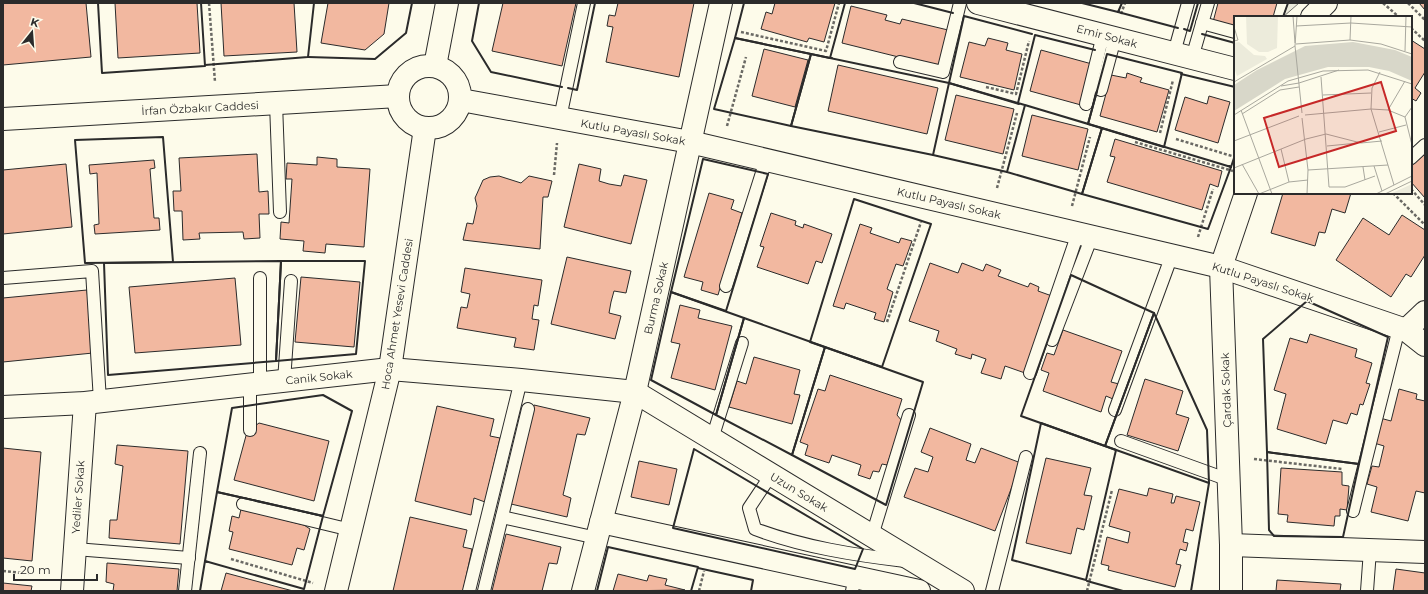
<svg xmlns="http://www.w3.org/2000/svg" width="1428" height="594" font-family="Montserrat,sans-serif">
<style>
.green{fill:#ecebdb;stroke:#74746e}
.building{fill:#f2b8a0;stroke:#2b2b2b}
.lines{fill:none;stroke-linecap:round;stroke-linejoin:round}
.lane-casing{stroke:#2b2b2b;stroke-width:14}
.street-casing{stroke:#2b2b2b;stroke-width:24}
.secondary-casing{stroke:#2b2b2b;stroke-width:24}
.path{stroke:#6a6964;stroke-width:2.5;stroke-dasharray:3 2;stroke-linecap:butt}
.lane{stroke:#fdfbea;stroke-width:12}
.street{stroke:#fdfbea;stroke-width:22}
.secondary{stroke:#fdfbea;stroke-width:22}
.wall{stroke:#2b2b2b;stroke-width:2}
.labels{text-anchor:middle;stroke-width:3;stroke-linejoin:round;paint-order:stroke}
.street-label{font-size:11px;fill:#2b2b2b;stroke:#fdfbea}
.inset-road{fill:none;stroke:#a9a89e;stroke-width:1}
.view{fill:#c62828;fill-opacity:0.15;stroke:#c62828;stroke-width:2}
.inset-edge{fill:none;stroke:#2b2b2b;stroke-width:2}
</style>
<rect width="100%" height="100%" fill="#fdfbea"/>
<!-- green -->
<path class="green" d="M1288,3H1299L1283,17Z"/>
<!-- building -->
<g class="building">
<path d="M3,3H86L91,57L3,65Z"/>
<path d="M115,3H197L200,53L118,58Z"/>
<path d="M221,3H294L297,52L224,56Z"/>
<path d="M328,3H389L384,34L365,50L321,43Z"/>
<path d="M503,3H576L562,66L492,51Z"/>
<path d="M618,3H694L679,77L606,62L613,27L607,26L609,15L615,16Z"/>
<path d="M775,3H835L824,42L809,38L807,42L761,29L766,12L772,14Z"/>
<path d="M1218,3H1277L1273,17H1235V28L1213,22Z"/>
<path d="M1419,3H1425V10Z"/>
<path d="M851,6L887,15L885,20L900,24L902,19L948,30L939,67L842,43Z"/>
<path d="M988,38L1008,43L1006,50L1022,54L1014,90L960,77L969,42L985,46Z"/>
<path d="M1411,40L1425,49V72L1415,88L1421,93L1416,101L1411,98Z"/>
<path d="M764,49L808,60L795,107L752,96Z"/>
<path d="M1041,50L1092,64L1081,105L1030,91Z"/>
<path d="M838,65L938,88L927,134L828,111Z"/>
<path d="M1127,73L1142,78L1140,82L1169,90L1157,132L1100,116L1111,75L1126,78Z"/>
<path d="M956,95L1014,109L1003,154L945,140Z"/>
<path d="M1209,96L1230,102L1218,143L1175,130L1185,97L1207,104Z"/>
<path d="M1032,115L1088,129L1078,170L1022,156Z"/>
<path d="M1115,139L1222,171L1218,187L1210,184L1202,210L1107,182L1115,157L1110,156Z"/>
<path d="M257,154L259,192L268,191L269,214H259L260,238L244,239L243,232L199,233L200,239L183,240L182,211H174L173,191H181L179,158Z"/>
<path d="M1425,154V198L1411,182V166Z"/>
<path d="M317,157L337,159V167L370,169L364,247L326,244L325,253L303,251L304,241L280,239L281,222L289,223L292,179H286L287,163L317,165Z"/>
<path d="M154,160L155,168L150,169L154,218H159L160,230L95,234L94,225L99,224L97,173L90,174L89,165Z"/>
<path d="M66,164L72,227L3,234V170Z"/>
<path d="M579,164L601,169L599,181L609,184L621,186L624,175L647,180L631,244L564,227Z"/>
<path d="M499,176L521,183L529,176L552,181L548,197H543L540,249L463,240L467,223L473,224L477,206L475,198L483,180L490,177Z"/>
<path d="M709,193L734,200L731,209L742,213L718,295L701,290L703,282L684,277Z"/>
<path d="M1283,193H1351L1345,213L1332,209L1325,233L1319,232L1315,246L1271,233Z"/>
<path d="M771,213L796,221L795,225L803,228L804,224L832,234L822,263L816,261L808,284L757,267L764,247L760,246Z"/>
<path d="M1402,215L1425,230V255L1411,277L1406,274L1391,297L1336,260L1363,218L1389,235Z"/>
<path d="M860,224L872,228L870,233L899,243L901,238L912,241L903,266L896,264L887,289L893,292L884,322L874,319L876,313L846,303L844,309L833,306Z"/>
<path d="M567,257L631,271L626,293L614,291L611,302L609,313L621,316L615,339L551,324Z"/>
<path d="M930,263L958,273L962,263L983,271L986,264L1001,270L998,276L1028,287L1030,283L1039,287L1038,291L1052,296L1025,373L1005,366L1001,379L981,373L986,359L972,354L971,359L955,354L957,349L936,341L939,331L909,321Z"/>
<path d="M465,268L542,280L538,306L534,305L532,319L539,320L534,350L514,347L516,338L457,328L461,307L467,308L470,294L461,292Z"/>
<path d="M301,277L360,282L354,347L295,342Z"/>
<path d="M235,278L241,345L135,353L129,287Z"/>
<path d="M87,290L93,353L3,362V298Z"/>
<path d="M680,305L700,310L698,318L732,326L715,390L671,378L680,344L671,342Z"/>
<path d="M1063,330L1122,351L1111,382L1119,384L1113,399L1106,396L1101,412L1043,391L1049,373L1041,370L1047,353L1054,355Z"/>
<path d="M1310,334L1357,349L1355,357L1372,363L1366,383L1370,384L1363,405L1360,404L1357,415L1351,413L1347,424L1333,420L1326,444L1277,429L1286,394L1274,390L1290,338L1307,343Z"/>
<path d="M754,357L800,370L794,394L800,395L792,424L729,407L737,381L746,384Z"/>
<path d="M830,375L902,399L897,415L902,421L887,465L882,464L879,472L873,471L870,479L858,475L861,465L832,455L829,463L805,455L808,445L800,442L818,389L825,391Z"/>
<path d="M1145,379L1183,391L1176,414L1189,418L1178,451L1127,435Z"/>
<path d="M1399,389L1417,394L1416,399L1425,401V493L1416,491L1408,521L1371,512L1377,487L1367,484L1372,466L1379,467L1384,446L1374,443L1380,418L1391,421Z"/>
<path d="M534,405L590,418L585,435L577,434L563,495L571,498L567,517L511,504Z"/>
<path d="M437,406L494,419L490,436L500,438L485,502L474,498L471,515L415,501Z"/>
<path d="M259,423L329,441L314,501L234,480L247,432Z"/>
<path d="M930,428L971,444L966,460L975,463L981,448L1021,463L995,531L904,497L915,468L928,472L933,457L921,452Z"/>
<path d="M117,445L188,451L180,544L109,538L110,520H117L123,466L115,464Z"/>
<path d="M3,448L41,452L32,561L3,558Z"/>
<path d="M1046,458L1091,468L1084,495L1092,496L1084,530L1077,528L1071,554L1026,543Z"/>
<path d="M639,461L677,469L669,505L631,497Z"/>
<path d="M1281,468L1342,472V485L1349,486L1347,510L1340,509V516H1335L1334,526L1287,522L1288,515L1278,514Z"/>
<path d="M1149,488L1173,494L1171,503H1174L1176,496L1200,502L1193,531L1186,529L1183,542L1188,543L1186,551L1180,549L1176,564L1181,565L1175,587L1108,570L1109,566L1101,564L1107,537L1128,543L1130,532L1109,526L1119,489L1147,496Z"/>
<path d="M241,509L304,525L310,529L304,550L297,548L292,565L229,549L233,532L229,531L232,516L239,518Z"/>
<path d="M410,517L467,530L463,547L472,549L463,591H393Z"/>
<path d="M506,534L561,547L557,564L549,563L542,591H492Z"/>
<path d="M107,563L179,569L177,591H113L114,584L106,582Z"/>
<path d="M1396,569L1425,573V591H1393Z"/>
<path d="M226,573L293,591H221Z"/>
<path d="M618,574L647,581L649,575L657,577L667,579L665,585L685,590L613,591Z"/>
<path d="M1277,580L1341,584L1340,591H1276Z"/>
<path d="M3,583L32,586L31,591H3Z"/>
</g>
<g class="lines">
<!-- lane casing -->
<g class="lane-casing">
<g id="lane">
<path d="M1202,23L1235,32"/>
<path d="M1174,53L1188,3"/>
<path d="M1192,58L1208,3"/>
<path d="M900,62L943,72L960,3"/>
<path d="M1101,90L1115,38"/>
<path d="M276,103L280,212"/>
<path d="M1086,104L1103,35"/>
<path d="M560,118L584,3"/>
<path d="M1411,158L1425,145"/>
<path d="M3,278L92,271L100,401"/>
<path d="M260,278V383"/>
<path d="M726,286L766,160"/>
<path d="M1052,340L1092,236"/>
<path d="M1030,373L1078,233"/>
<path d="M284,381L291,281"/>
<path d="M1115,410L1172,255"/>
<path d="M250,430V385"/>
<path d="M712,439L742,343"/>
<path d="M1121,441L1229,480"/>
<path d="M771,475L749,508L755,529C803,547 854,555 905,561"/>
<path d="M243,504L351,530"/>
<path d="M1353,511L1399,328"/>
<path d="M502,517L597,538"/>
<path d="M872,536L909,415"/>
<path d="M75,549L189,558"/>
<path d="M185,591L200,453"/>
<path d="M469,591L521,380"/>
<path d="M484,591L528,409"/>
<path d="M852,591L855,577"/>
<path d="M992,591L1026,457"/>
<path d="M1367,591L1370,550"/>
</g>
</g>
<!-- street casing -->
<g class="street-casing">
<g id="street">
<path d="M978,3L1235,69"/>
<path d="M1312,17L1326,3"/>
<path d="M461,100L690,142L1221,267L1406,330L1425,345"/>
<path d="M3,119L398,96"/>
<path d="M1406,330L1425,312"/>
<path d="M3,407L85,403L390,369L521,380L635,392L963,591"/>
<path d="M601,522L919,591"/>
<path d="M1231,545L1425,552"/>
<path d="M72,591L85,403"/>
<path d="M583,591L635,392L721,3"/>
<path d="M1231,591V545L1221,267L1246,193"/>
</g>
</g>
<!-- secondary casing -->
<g class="secondary-casing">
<g id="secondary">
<circle cx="429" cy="97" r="31"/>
<path d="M435,66L447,3"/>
<path d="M336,591L390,369L425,128"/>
</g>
</g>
<!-- path -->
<g class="path">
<path d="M209,3L215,82"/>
<path d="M1383,3L1399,17"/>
<path d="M1408,3L1425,20"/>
<path d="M1121,14L1125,3"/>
<path d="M1411,28L1425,41"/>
<path d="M741,32L826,51L839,3"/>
<path d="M986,87L1016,94L1029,41"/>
<path d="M727,126L746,57"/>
<path d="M1160,133L1173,80"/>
<path d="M1176,139L1235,157"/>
<path d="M1135,142L1233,171"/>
<path d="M554,175L557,143"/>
<path d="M997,188L1017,113"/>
<path d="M1411,189L1425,205"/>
<path d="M1393,193L1425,225"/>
<path d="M1072,206L1090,137"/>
<path d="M1198,237L1213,189"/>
<path d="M887,322L921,222"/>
<path d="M1254,459L1342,469"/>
<path d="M231,559L313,583"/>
<path d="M3,571L32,574"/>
<path d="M699,591L704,571"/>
<path d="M1087,591L1112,490"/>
</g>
<!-- lane -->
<use href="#lane" class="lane"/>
<!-- street -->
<use href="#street" class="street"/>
<!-- secondary -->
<use href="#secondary" class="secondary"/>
<!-- wall -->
<g class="wall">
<path d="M98,3L102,73L205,66L201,3"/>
<path d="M479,3L472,41L491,72L562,87"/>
<path d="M744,3L735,38L949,83"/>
<path d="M914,3L953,13"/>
<path d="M1082,3L1118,12L1119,11"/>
<path d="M1122,3L1118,12L1178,28"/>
<path d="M1283,17L1288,3"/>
<path d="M1184,29L1190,31L1198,3"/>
<path d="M1202,34L1235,43"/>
<path d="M735,38L811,54L791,126L714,109Z"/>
<path d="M1107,54L1182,73L1164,147L1088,124Z"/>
<path d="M308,57L375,59L406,33L412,3"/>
<path d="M830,58L811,54L791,126L933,155"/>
<path d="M832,58H830L845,3"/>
<path d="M205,65L308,57L314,3"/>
<path d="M1181,74L1235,87"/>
<path d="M568,88L577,90L595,3"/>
<path d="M1019,104L949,83L964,16L1032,34"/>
<path d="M1088,124L1025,105L1007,172L1082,194L1102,128L1018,103L1035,35L1095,50"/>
<path d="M1088,124L1097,91"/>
<path d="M1102,128L1231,167L1208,229L1082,194Z"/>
<path d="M163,137L173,262L85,263L75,140Z"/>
<path d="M703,159L768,174L726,311L671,292Z"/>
<path d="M1229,166L1231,167L1235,155"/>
<path d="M1007,172L933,155L949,83L1018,103"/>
<path d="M854,199L931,224L882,367L810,342Z"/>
<path d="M281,261L276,361L108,375L104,263Z"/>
<path d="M281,261H365L356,354L276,361Z"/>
<path d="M1071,275L1154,313L1105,446L1021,416Z"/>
<path d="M671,292L744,318L716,415L651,380Z"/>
<path d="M1307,301L1388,337L1359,464L1267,452L1263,339Z"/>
<path d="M1154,313L1207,430L1209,483L1105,446Z"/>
<path d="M744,318L825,347L792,455L716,415Z"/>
<path d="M825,347L923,382L886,505L792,455Z"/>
<path d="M323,395L352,411L323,516L217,492L232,408Z"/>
<path d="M1041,423L1116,450L1086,580L1012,560Z"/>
<path d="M694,449L863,549L855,569L673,528Z"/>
<path d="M1267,452L1359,464L1343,537L1274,536L1269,530Z"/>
<path d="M217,492L323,516L304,589L205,561Z"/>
<path d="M698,568L753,580L751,591"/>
<path d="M1087,581L1123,591"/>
<path d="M200,591L205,561L207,562"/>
<path d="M597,591L608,547L698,567L691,591"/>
<path d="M1191,591L1209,483"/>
</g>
</g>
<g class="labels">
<!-- street labels -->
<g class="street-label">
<text transform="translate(1107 36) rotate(15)" y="4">Emir Sokak</text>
<text transform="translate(200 108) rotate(-3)" y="4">İrfan Özbakır Caddesi</text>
<text transform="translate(633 132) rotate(10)" y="4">Kutlu Payaslı Sokak</text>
<text transform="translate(949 203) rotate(13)" y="4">Kutlu Payaslı Sokak</text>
<text transform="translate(1263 282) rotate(18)" y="4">Kutlu Payaslı Sokak</text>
<text transform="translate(656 298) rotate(-77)" y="4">Burma Sokak</text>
<text transform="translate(397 314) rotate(-81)" y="4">Hoca Ahmet Yesevi Caddesi</text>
<text transform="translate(319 377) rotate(-6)" y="4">Canik Sokak</text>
<text transform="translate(1226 390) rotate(-92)" y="4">Çardak Sokak</text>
<text transform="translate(799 492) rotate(31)" y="4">Uzun Sokak</text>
<text transform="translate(78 497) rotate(-86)" y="4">Yediler Sokak</text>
</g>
</g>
<!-- overview -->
<g transform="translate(1234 16)">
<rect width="178" height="178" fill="#fdfbea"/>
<path d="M12,0H44L43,32L34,36H25L13,28ZM5,26L20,39L31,40L33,43L3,60L0,51V27ZM178,168V178H156Z" fill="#ecebdb"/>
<path d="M119,26L161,34L178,41V65L155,55L135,51H94L51,63L0,95V69L23,54L71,30Z" fill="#d8d7c9"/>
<path class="inset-road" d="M59,0L61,27M63,0L61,30L68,97M62,10L117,7L178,11M0,11L4,24L0,25M116,24L117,0M62,28L116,24L147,28L178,38M171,35L172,0M146,56L138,72L137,93L160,169M87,61L95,171H111L141,160M0,66L61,30M47,70L65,67L105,54M89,79L137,77M178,91L171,101L178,129M7,94L38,178M154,94L171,65M8,98L46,74L65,71M0,99L54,65L89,55L134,54L178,68M71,99L137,93L154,94L171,101M68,102L74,154L73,178M145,116L172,109M0,125L65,100M93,130L124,127M47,133L55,166M8,148L25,178M140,150L148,175M129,151L131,164M0,152L72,123L92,118L127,127L148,125M74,154L154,149M25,178L55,166L74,164M142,178L178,160M151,178L178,165"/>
<path class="view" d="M147,66L162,115L45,151L30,102Z"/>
<rect width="178" height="178" class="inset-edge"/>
</g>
<!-- border -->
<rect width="1428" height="594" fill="none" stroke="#2b2b2b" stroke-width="8"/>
<!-- north arrow -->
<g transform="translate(32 32) rotate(17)" stroke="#fdfbea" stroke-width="3" paint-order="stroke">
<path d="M0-3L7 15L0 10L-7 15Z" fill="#2b2b2b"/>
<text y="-6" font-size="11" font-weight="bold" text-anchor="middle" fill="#2b2b2b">K</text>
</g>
<!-- scale -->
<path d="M14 574v6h83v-6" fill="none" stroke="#2b2b2b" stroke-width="2"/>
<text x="20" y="574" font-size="12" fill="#2b2b2b" stroke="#fdfbea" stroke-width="3" paint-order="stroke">20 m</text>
</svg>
